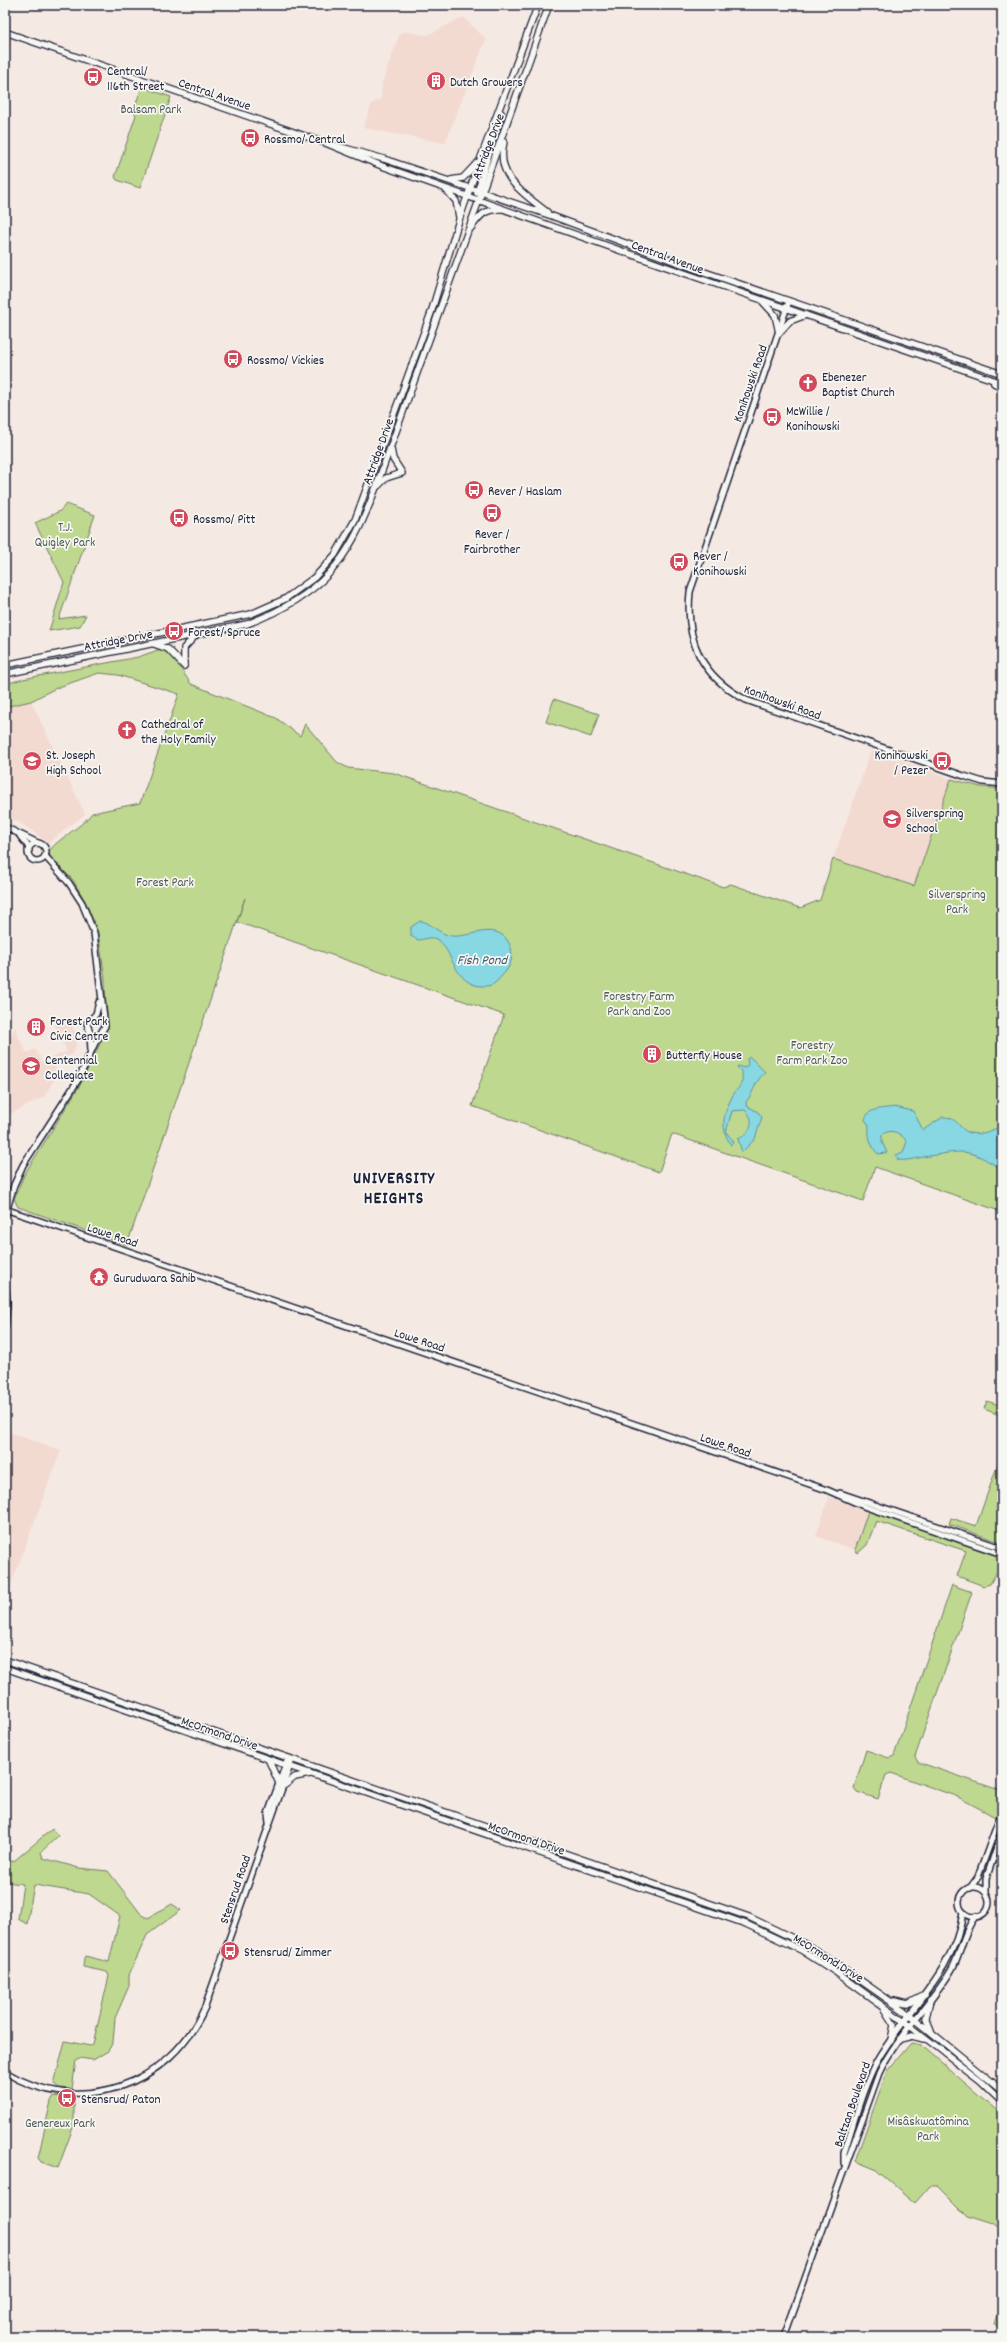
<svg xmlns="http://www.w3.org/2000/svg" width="1007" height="2342" font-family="Dekko,sans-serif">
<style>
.built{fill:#f3dad0}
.green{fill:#bed88f;stroke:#707d65}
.water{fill:#88d8e3;stroke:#5f8fa0}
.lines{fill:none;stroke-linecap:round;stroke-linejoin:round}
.tertiary-casing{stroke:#22223b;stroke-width:8}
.secondary-casing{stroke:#22223b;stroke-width:8}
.tertiary{stroke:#f6f6f2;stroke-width:5}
.secondary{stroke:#f6f6f2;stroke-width:5.5}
.labels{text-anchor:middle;stroke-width:3.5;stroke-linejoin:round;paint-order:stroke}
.poi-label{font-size:13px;fill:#22223b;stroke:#f6f6f2;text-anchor:start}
.street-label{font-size:13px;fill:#22223b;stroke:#f6f6f2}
.park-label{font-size:13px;fill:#515954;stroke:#f6f6f2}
.water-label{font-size:14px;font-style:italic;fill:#41596d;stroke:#f6f6f2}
.district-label{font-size:17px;font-weight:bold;letter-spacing:1px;fill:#22223b;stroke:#f6f6f2}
</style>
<rect width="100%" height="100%" fill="#f5e9e3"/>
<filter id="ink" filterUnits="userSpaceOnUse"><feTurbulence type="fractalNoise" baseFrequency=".025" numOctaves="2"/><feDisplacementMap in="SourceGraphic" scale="8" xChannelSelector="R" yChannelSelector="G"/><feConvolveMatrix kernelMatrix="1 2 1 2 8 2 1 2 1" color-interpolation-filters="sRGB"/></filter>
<g filter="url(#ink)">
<!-- built -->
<g class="built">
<path d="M463,17L486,39L445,143L363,128L372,103L381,99L382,83L400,33L405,32L428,35Z"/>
<path d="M31,701L85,814L48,843L21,823L5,816V707Z"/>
<path d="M871,750L951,779L914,886L833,859Z"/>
<path d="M60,1021L71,1024L76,1034L77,1042L73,1054L60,1060L50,1078L54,1080L44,1097L10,1114L5,1113V1041L9,1039L16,1026V1032L27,1053L35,1049L42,1062L67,1051L55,1025Z"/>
<path d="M5,1431L61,1450L5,1601Z"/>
<path d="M829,1497L868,1511L855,1550L816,1536Z"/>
</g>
<!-- green -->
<g class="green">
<path d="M142,87L171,97L140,188L117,180L115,177L136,115L133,111Z"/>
<path d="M66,504L95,515L59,619L86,615L80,626L49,631L64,582L35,523L60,511Z"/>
<path d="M161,649L173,657L191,684L276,718L300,736L305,724L337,762L348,768L394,773L723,887L731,884L800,908L820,900L833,859L914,886L951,779L981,787L1002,789V1212L875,1167L863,1201L672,1134L659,1172L472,1106L504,1015L237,922L245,898L127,1245L18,1207L14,1199L24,1175L80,1085L108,1027L106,1019L105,979L98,932L86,903L73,880L50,857L49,851C61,836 80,829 92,813L140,803L179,694L118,675L99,673L56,688L31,701L5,707V684L23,679L138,657Z"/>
<path d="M554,699L599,714L591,737L546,722Z"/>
<path d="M987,1401L1002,1406V1416L984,1409Z"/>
<path d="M1002,1452V1514L998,1523L1002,1528V1543L949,1524L951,1518L976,1526Z"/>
<path d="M868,1511L998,1556L1002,1558V1563L990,1584L984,1586L957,1576L966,1551L876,1521L867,1545L858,1553L855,1550Z"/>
<path d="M952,1585L972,1592L915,1757L918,1762L1002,1791V1802L997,1818L958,1797L891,1773L886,1775L878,1799L857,1792L854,1788L866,1750L889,1758L894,1756Z"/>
<path d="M52,1829L58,1836L41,1852L43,1858L79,1868L108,1871L141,1914L148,1918L172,1904L181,1910L147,1935L129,1975V1986L115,2018L113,2042L108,2051L93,2060L79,2058L76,2060L72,2089L59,2088L54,2084L65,2041L90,2046L93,2044L109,1976L107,1972L83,1967L84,1958L85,1956L109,1962L120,1916L89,1894L34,1885L27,1924L18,1919L23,1884L5,1882V1862L14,1861Z"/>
<path d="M911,2043L920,2045L927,2050L1002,2115V2228L968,2217L937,2186H930L915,2203L875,2169L855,2161L887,2071Z"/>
<path d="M54,2096L74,2098V2125L58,2168L41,2162L38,2158L51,2101Z"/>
<path d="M997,2315L1002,2316V2327L994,2324Z"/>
</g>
<!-- water -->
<g class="water">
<path d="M420,921C430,921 439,935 452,936C471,938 501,918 511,948C513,956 511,965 506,971C499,978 496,986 485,986C451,988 452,940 433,938C428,937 423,940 418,940L411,936V927Z"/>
<path d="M750,1057L765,1072C755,1081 754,1092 746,1102L747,1106L758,1112L762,1117L755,1139L742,1152L738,1139C750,1134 757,1121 745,1110L732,1111L726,1132L734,1142L731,1145C720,1128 723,1116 731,1099C736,1087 744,1088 742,1072L737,1067L738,1066L744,1068L748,1065L747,1059Z"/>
<path d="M895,1107L913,1111L923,1130L943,1117C953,1117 955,1121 961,1127C972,1140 990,1131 1002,1126V1170C967,1146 963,1151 923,1157C915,1159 906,1161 898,1160L896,1155L903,1152L907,1142C902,1134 891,1127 882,1135V1142L887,1153L878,1154C870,1145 868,1137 869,1125L865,1120C867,1107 885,1109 895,1107Z"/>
</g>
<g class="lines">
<!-- tertiary casing -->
<g class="tertiary-casing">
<g id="tertiary">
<path d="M789,301L690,592C685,641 701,676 746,700L964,776L983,782L1002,784"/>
<path d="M5,827L38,843"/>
<path d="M20,836L28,846L29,850"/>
<circle cx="37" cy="852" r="9"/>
<path d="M91,1051L90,1033L87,1023L96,1014L99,1002"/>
<path d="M5,1209L827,1490L866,1507L1002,1554"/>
<path d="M5,1216L14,1185L23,1165L78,1080L95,1043L105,1026L94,933L82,903L69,883L45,856"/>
<path d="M5,1276L7,1303L5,1328"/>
<path d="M840,1493L1002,1548"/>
<path d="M269,1823L268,1814L288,1758"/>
<circle cx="974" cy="1902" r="15"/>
<path d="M970,1888L978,1877L1002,1811"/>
<path d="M986,1892V1879L1002,1832"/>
<path d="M5,2072C80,2118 170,2086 205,2007L292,1760"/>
<path d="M844,2163V2153C854,2123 862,2089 877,2061C906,2010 955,1973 963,1912"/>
<path d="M784,2337L879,2073C897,2034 931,2006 952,1969C960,1955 965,1927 976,1916"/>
</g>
</g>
<!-- secondary casing -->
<g class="secondary-casing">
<g id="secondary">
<path d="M5,32L328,144L382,166L664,266L1002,383"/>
<path d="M504,142C495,177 523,193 547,212"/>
<path d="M330,144L384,159L552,216L690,267L1002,374"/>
<path d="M451,180L463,178L477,163"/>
<path d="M446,190L456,201L459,217"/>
<path d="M477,193L501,113"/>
<path d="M471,228C480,215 485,209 501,209"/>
<path d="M763,302L775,315L779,333"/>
<path d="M779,333L790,321L806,315"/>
<path d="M994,383L1002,388"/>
<path d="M378,486L386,478L402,473L393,459L391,449"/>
<path d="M154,644L168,649L184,666"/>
<path d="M5,665L251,614L285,599L315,577L335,555L355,520L431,313L459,220L480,160L538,5"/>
<path d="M184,665V648L196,635"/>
<path d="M5,674L247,624C321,596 348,563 375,490L549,5"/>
<path d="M5,1660L749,1917L805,1944L840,1966L910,2015L1002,2090"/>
<path d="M5,1668L746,1924L801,1950L837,1973L910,2026L980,2080L1002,2101"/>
<path d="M269,1761L279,1783"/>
<path d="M285,1785L295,1777L310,1774"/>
<path d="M930,2000L926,2018L931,2030"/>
<path d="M894,2001L908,2004L925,1995"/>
<path d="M884,2009L894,2025L891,2040"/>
<path d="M900,2039L912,2036L924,2039"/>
</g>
</g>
<!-- tertiary -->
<use href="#tertiary" class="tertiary"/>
<!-- secondary -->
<use href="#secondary" class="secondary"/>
</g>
</g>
<!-- icons -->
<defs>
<g id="bus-disc" transform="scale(1)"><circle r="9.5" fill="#d1495b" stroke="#f6f6f2"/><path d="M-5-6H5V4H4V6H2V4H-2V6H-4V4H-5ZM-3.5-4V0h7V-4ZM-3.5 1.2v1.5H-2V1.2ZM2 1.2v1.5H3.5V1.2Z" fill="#fff"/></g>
<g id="building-disc" transform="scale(1)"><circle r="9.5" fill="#d1495b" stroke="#f6f6f2"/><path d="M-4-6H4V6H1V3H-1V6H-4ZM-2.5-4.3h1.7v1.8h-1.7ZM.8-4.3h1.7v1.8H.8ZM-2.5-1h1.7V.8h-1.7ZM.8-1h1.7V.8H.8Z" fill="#fff"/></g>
<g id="church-disc" transform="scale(1)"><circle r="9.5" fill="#d1495b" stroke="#f6f6f2"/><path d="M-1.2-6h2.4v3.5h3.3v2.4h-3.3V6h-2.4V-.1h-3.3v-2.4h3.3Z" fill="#fff"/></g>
<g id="school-disc" transform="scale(1)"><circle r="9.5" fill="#d1495b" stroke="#f6f6f2"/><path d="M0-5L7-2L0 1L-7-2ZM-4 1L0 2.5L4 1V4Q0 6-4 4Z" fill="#fff"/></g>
<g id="temple-disc" transform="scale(1)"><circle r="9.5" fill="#d1495b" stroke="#f6f6f2"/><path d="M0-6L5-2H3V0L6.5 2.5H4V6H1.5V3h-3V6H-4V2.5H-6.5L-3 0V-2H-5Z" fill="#fff"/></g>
</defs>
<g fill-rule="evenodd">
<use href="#bus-disc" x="93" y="77"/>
<use href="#building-disc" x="436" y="81"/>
<use href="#bus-disc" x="250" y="138"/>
<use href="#bus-disc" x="233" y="359"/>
<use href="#church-disc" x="808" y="383"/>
<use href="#bus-disc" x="772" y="417"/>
<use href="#bus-disc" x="474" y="490"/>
<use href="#bus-disc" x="492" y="513"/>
<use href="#bus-disc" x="179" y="518"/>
<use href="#bus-disc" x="679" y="562"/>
<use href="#bus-disc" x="174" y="631"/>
<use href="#church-disc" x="127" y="730"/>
<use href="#school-disc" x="32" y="761"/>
<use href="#bus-disc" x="942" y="761"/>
<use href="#school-disc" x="892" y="819"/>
<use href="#building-disc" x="36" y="1027"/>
<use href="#building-disc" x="652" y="1054"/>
<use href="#school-disc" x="31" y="1066"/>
<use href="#temple-disc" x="99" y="1277"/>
<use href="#bus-disc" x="230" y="1951"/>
<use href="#bus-disc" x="67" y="2098"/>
</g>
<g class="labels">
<!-- poi labels -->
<g class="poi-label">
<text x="107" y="75">Central/<tspan x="107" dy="15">116th Street</tspan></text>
<text x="450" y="86">Dutch Growers</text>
<text x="264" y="143">Rossmo/ Central</text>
<text x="247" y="364">Rossmo/ Vickies</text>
<text x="822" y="381">Ebenezer<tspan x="822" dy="15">Baptist Church</tspan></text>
<text x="786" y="415">McWillie /<tspan x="786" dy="15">Konihowski</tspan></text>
<text x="488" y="495">Rever / Haslam</text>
<text x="193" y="523">Rossmo/ Pitt</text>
<text x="492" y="538" text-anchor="middle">Rever /<tspan x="492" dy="15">Fairbrother</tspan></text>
<text x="693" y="560">Rever /<tspan x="693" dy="15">Konihowski</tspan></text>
<text x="188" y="636">Forest/ Spruce</text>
<text x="141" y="728">Cathedral of<tspan x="141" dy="15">the Holy Family</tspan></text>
<text x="46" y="759">St. Joseph<tspan x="46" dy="15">High School</tspan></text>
<text x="928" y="759" text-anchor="end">Konihowski<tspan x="928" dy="15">/ Pezer</tspan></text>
<text x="906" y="817">Silverspring<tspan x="906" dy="15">School</tspan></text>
<text x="50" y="1025">Forest Park<tspan x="50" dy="15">Civic Centre</tspan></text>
<text x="666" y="1059">Butterfly House</text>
<text x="45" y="1064">Centennial<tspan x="45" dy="15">Collegiate</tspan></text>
<text x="113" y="1282">Gurudwara Sahib</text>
<text x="244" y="1956">Stensrud/ Zimmer</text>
<text x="81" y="2103">Stensrud/ Paton</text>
</g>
<!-- street labels -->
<g class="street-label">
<text transform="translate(215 93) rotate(19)" y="5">Central Avenue</text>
<text transform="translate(487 146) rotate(-69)" y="5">Attridge Drive</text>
<text transform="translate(668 256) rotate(20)" y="5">Central Avenue</text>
<text transform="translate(749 383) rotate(-71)" y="5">Konihowski Road</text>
<text transform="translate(377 451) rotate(-70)" y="5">Attridge Drive</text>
<text transform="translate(118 639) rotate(-11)" y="5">Attridge Drive</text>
<text transform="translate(783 701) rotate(20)" y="5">Konihowski Road</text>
<text transform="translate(113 1234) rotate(19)" y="5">Lowe Road</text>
<text transform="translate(420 1339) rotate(18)" y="5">Lowe Road</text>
<text transform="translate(726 1444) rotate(19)" y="5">Lowe Road</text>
<text transform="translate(220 1732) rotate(19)" y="5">McOrmond Drive</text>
<text transform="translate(527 1837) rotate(19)" y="5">McOrmond Drive</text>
<text transform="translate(234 1889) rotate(-71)" y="5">Stensrud Road</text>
<text transform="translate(829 1957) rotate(32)" y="5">McOrmond Drive</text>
<text transform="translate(851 2104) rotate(-71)" y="5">Baltzan Boulevard</text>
</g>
<!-- park labels -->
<g class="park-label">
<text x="151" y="113">Balsam Park</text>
<text x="65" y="531">T.J.<tspan x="65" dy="15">Quigley Park</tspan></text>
<text x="165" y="886">Forest Park</text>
<text x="957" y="898">Silverspring<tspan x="957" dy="15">Park</tspan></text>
<text x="639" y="1000">Forestry Farm<tspan x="639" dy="15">Park and Zoo</tspan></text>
<text x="812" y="1049">Forestry<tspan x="812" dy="15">Farm Park Zoo</tspan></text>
<text x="928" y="2125">Misâskwatômina<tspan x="928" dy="15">Park</tspan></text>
<text x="60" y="2127">Genereux Park</text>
</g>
<!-- water labels -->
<g class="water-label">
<text x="482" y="964">Fish Pond</text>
</g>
<!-- district labels -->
<g class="district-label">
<text x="394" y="1183">UNIVERSITY<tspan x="394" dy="20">HEIGHTS</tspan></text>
</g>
</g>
<!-- margin -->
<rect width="1007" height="2342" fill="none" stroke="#f6f6f2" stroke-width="20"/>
<rect x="10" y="10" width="987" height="2322" fill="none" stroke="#22223b" stroke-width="1.5" filter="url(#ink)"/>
</svg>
